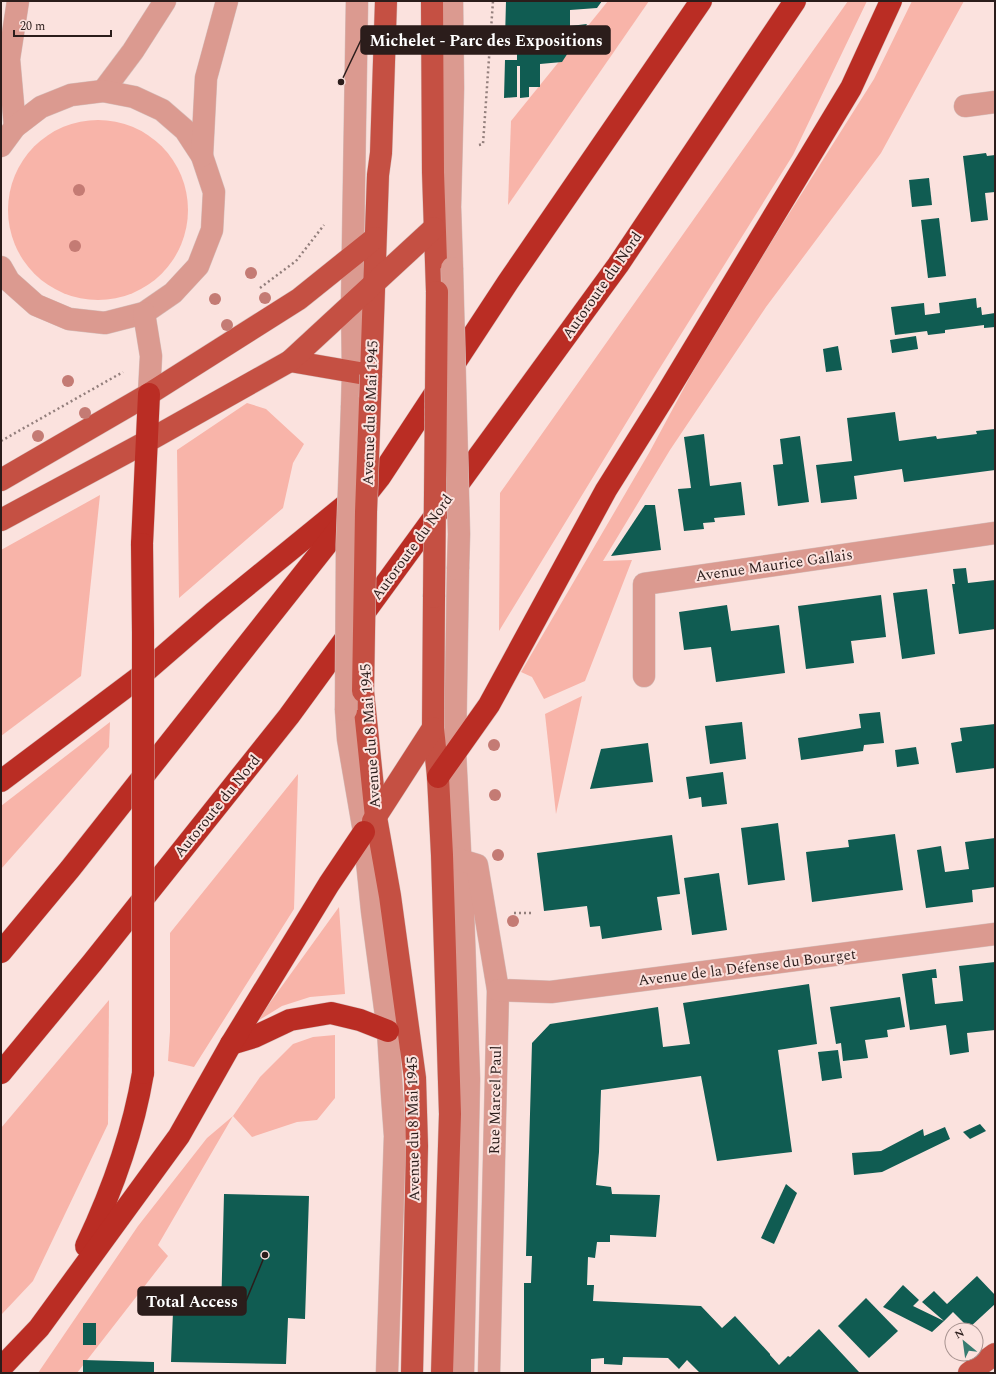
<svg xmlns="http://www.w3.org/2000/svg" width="996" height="1374" font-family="Spectral,serif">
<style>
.green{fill:#f8b4a9}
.building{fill:#105c52}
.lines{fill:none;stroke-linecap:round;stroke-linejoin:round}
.minor-casing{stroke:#d6bfbb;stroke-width:23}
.major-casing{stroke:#d6bfbb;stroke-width:23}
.highway-casing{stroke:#d6bfbb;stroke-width:23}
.path{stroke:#937f7c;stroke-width:2.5;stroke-dasharray:2 3;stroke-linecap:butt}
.minor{stroke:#db9a90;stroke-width:22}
.major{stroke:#c55043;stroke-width:22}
.highway{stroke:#ba2d24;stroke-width:22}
.minor-bridge-casing{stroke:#d6bfbb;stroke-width:23;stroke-linecap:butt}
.major-bridge-casing{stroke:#d6bfbb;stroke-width:23;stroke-linecap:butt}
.highway-bridge-casing{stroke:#d6bfbb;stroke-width:23;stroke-linecap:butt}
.minor-bridge{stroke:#db9a90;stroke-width:22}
.major-bridge{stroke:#c55043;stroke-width:22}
.highway-bridge{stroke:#ba2d24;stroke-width:22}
.tree{fill:#c47b74}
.labels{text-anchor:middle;stroke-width:4;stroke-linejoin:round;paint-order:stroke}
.street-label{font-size:15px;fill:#2b1d1b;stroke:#fbe2de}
.leader{fill:none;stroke:#2b1d1b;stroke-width:1.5}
.callout-dot{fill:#2b1d1b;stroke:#fbe2de;stroke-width:1.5}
.callout{fill:#2b1d1b;stroke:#2b1d1b;stroke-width:1.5}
.callout-label{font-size:16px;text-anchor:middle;font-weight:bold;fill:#fff}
</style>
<rect width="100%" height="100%" fill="#fbe2de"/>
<!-- green -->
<g class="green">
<path d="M608,1H649L508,205L511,121Z"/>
<path d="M848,1H867L793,155L653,379L499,631L500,493L585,373Z"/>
<path d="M912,1H964L881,153L766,307L670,450L603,561L632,560L585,681L544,699L532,677L521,672L649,453L713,334L874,79Z"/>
<circle cx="98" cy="210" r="90"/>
<path d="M247,403L266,409L304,444L293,463L283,508L179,598L177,450Z"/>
<path d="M100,495L81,676L1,736V550Z"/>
<path d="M582,696L556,814L545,714Z"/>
<path d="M110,722L109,747L1,869V806Z"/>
<path d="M298,774L294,909L194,1067L168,1061L170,1032V933Z"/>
<path d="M339,907L345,994L310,997L282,1006L256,1022Z"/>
<path d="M109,1000L108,1124L33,1281L1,1315V1128Z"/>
<path d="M335,1035V1098L317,1120L297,1122L252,1137L233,1116L158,1245L168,1256L77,1373H38L138,1226L207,1138L233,1116L260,1077L293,1044L313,1037Z"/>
</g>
<!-- building -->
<g class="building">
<path d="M506,1H602L597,8L570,10V26L587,24L562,62L540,64V87H529V97L520,98V66H517V97L504,98L505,60H517V38L505,39Z"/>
<path d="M986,153L987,156L995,155V192L985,193L988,220L971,222L963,156Z"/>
<path d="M929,178L932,205L912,207L909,180Z"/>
<path d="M939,218L946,276L928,278L921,220Z"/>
<path d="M976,298L977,308L981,307L982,315L995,313V327L984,328V325L945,330V333L928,335L927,331L895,335L891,307L924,303L925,315L940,313L939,303Z"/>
<path d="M916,336L918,349L892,353L890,340Z"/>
<path d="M838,346L842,370L826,372L823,349Z"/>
<path d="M895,412L899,441L936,436L937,439L977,434L976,431L995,429V470L904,482L902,469L854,476L857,499L821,503L816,465L852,461L847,418Z"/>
<path d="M704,434L710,486L741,482L745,515L714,518L715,522L703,523L704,529L684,531L678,489L691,488L684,437Z"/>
<path d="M800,436L809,502L778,506L773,465L783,464L780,439Z"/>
<path d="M645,505H655L661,550L611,556Z"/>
<path d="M966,568L968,583L995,580V629L959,634L952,584H955L953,569Z"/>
<path d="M927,589L935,654L902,659L893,593Z"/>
<path d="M881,595L886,637L851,641L854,663L806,669L798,606Z"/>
<path d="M727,605L731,631L779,625L785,673L716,682L711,647L684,650L679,612Z"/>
<path d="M880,712L884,743L864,745L863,751L801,760L798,738L861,728L859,714Z"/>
<path d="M742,722L746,759L710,764L705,726Z"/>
<path d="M995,724V768L956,773L951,743L962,741L960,728Z"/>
<path d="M648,743L653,782L590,789L601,749Z"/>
<path d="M916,747L919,764L897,767L895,750Z"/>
<path d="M723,772L727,804L702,807L701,797L689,799L686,777Z"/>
<path d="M778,823L785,880L748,885L741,828Z"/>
<path d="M895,834L903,890L812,902L806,852L849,847L848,840Z"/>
<path d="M672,835L680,894L657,897L662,930L602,939L600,926L590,927L587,906L544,911L537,853Z"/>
<path d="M995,838V887L972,890L973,902L926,908L917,850L941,846L945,872L969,869L965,842Z"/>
<path d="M719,873L727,930L692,935L684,878Z"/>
<path d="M995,962V1030L967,1033L969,1052L950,1055L946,1025L910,1030L902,974L936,969L937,978H932L935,1004L963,1001L959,966Z"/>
<path d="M809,984L817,1044L778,1050L792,1152L717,1161L701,1076L601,1090L599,1152L596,1185L611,1187L612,1194L660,1195L656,1237L610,1235V1242H597L595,1258L588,1257L587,1285H594L593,1301L701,1306L722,1328L735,1316L770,1354V1355L779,1365L788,1356L790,1357L819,1329L859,1372L857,1373H700L687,1360L679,1369L668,1358L623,1357L622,1365L604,1364V1358L591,1359V1373H524V1283H531L532,1256H526L532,1043L550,1024L658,1007L663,1047L690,1044L683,1003Z"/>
<path d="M900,997L905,1027L887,1030L888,1037L865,1040L868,1058L843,1061L841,1043L836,1044L830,1007Z"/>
<path d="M838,1050L842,1078L822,1081L818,1052Z"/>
<path d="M980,1124L986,1131L970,1139L963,1132Z"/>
<path d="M945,1127L950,1139L882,1172L854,1175L852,1153L881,1151L923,1129L924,1136Z"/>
<path d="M786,1184L797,1193L774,1244L761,1238Z"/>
<path d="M224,1194L309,1196L305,1319L288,1318L286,1364L171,1362L173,1312L221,1314Z"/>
<path d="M977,1276L995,1295V1304L969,1328L953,1312L944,1321L932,1332L883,1307L903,1285L919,1300L913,1306L944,1321L922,1302L934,1291L947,1304Z"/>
<path d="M866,1298L898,1331L869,1358L838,1326Z"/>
<rect x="83" y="1323" width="13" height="22"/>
<path d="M83,1360L154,1362V1373H83Z"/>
</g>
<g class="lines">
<!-- minor casing -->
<g class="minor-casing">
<g id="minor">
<path d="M103,91L133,51L165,1"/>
<path d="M965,106L995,102"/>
<path d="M15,127L9,59L18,1"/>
<path d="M1,146L15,127L41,107L71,95L103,91L134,97L162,110L185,130L202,156L214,192L212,230L198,266L173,293L144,313L105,323L69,319L36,305L9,281L1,267"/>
<path d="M202,156L206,78L227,1"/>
<path d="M452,268L450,207L453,88L452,1"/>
<path d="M144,313L151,356L149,394"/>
<path d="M352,406L353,372L352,304L357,1"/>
<path d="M458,569L455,751L463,910L469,1079L463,1373"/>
<path d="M644,676V584L995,533"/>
<path d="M346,710L348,739L364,832L372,911L388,1031L392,1095L395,1136L387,1373"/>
<path d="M447,856L477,865L498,990L489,1373"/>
<path d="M498,990L551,992L995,934"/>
</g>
</g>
<!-- major casing -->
<g class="major-casing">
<g id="major">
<path d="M432,1L433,172L437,292"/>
<path d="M290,361L371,375L378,175L381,153L386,1"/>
<path d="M1,480L149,394L299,299L375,238"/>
<path d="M1,520L146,442L290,361L434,228"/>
<path d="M434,597L433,728L438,777L442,855L450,1114L442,1373"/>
<path d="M363,691L376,817L390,896L415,1078L417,1146L412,1373"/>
<path d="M373,821L433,728"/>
<path d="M969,1373L995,1354"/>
</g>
</g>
<!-- highway casing -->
<g class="highway-casing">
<g id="highway">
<path d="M142,544L149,394"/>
<path d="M438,777L489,705L606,490L665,396L851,88L891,1"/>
<path d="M1,781L138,678L213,613L348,503"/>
<path d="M1,952L70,869L380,477L508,282L701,1"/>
<path d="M231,1044L254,1037L290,1020L331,1013L360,1020L388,1031"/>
<path d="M1,1073L92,963L289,716L618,265L795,1"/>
<path d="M86,1246C112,1191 133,1133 143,1073"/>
<path d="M1,1368L39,1328L179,1136L231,1044L329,884L364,832"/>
</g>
</g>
<!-- path -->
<g class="path">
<path d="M479,145L483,144L493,1"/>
<path d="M260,288L296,261L324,225"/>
<path d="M1,441L123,372"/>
<path d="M514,913H534"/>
</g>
<!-- minor -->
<use href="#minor" class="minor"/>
<!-- major -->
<use href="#major" class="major"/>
<!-- highway -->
<use href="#highway" class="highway"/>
<!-- minor-bridge casing -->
<g class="minor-bridge-casing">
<g id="minor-bridge">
<path d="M452,268L459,534L458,569"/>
<path d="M346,710L347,545L352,406"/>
</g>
</g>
<!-- major-bridge casing -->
<g class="major-bridge-casing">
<g id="major-bridge">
<path d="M434,597L437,292"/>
<path d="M363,691L366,512L371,375"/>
</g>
</g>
<!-- highway-bridge casing -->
<g class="highway-bridge-casing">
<path id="highway-bridge" d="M142,544L143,632V1073"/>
</g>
<!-- minor-bridge -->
<use href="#minor-bridge" class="minor-bridge"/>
<!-- major-bridge -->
<use href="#major-bridge" class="major-bridge"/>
<!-- highway-bridge -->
<use href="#highway-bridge" class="highway-bridge"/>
</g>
<!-- trees -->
<g class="tree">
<circle cx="79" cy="190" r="6"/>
<circle cx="75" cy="246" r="6"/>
<circle cx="251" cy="273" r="6"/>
<circle cx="265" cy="298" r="6"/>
<circle cx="215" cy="299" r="6"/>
<circle cx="227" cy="325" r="6"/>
<circle cx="68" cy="381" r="6"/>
<circle cx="85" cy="413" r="6"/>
<circle cx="38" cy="436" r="6"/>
<circle cx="494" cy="745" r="6"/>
<circle cx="495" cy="795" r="6"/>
<circle cx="498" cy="855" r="6"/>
<circle cx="513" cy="921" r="6"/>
</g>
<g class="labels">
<!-- street labels -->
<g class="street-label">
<text transform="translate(602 285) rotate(-55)" y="5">Autoroute du Nord</text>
<text transform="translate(370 413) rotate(-88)" y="5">Avenue du 8 Mai 1945</text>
<text transform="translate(412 547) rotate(-54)" y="5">Autoroute du Nord</text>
<text transform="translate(774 565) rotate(-8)" y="5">Avenue Maurice Gallais</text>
<text transform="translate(370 736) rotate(-94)" y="5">Avenue du 8 Mai 1945</text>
<text transform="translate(217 806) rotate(-51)" y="5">Autoroute du Nord</text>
<text transform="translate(747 967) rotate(-7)" y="5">Avenue de la Défense du Bourget</text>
<text transform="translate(495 1100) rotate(-89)" y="5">Rue Marcel Paul</text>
<text transform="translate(413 1129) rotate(-91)" y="5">Avenue du 8 Mai 1945</text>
</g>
</g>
<!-- callouts -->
<path class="leader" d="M341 82L361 40M265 1255L246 1301"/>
<g class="callout-dot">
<circle cx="341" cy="82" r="4"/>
<circle cx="265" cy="1255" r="4"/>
</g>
<g class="callout">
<rect x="361" y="26" width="249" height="28" rx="4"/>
<rect x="138" y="1287" width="108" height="28" rx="4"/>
</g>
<g class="callout-label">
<text x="486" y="46">Michelet - Parc des Expositions</text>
<text x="192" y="1307">Total Access</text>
</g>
<!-- border -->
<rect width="996" height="1374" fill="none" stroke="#2b1d1b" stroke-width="4"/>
<!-- north arrow -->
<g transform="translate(964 1342) rotate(331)"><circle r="19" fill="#fbe2de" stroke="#a89390"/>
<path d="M0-3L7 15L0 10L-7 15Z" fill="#377c71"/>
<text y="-6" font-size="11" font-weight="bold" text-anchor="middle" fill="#2b1d1b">N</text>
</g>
<!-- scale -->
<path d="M14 30v6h97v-6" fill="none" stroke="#2b1d1b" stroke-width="2"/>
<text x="20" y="30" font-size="12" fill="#2b1d1b" stroke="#fbe2de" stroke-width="3" paint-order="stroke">20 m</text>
</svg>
